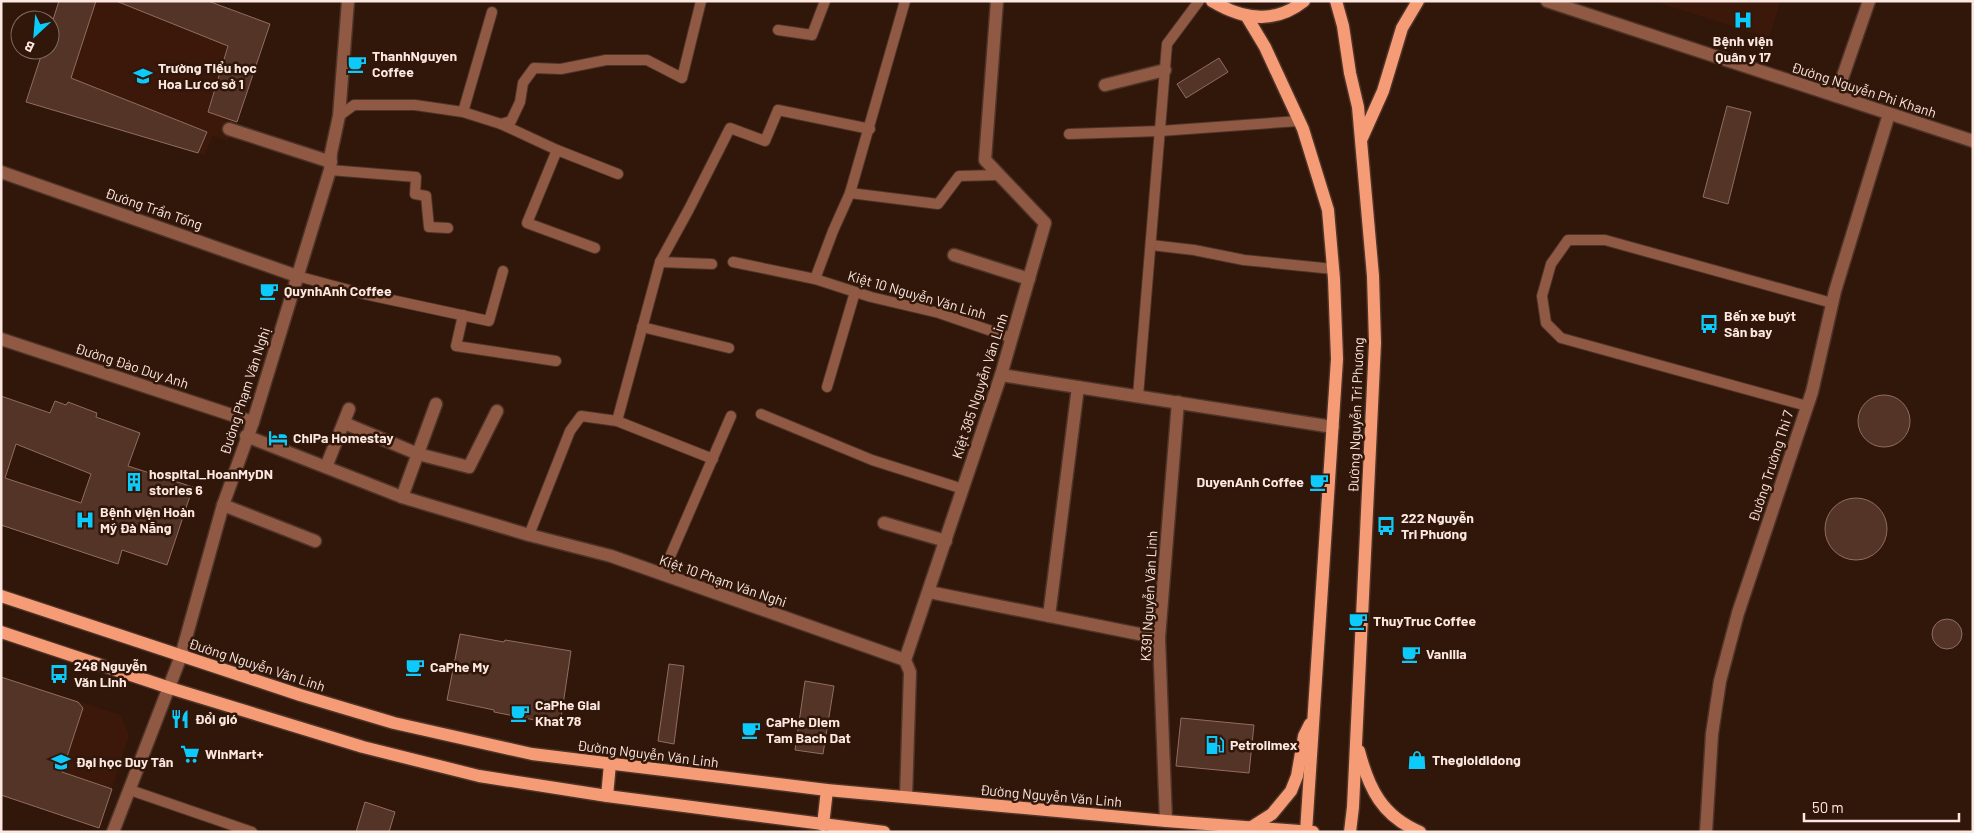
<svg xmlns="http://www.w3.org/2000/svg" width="1974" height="833" font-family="Barlow,sans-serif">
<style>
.built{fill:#3b1809}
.building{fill:#533427;stroke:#906d5f;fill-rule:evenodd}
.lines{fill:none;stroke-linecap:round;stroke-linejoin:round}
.service-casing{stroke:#4d3328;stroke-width:12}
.minor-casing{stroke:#4d3328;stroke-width:15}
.primary-casing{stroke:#4d3328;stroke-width:15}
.service{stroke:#8f5943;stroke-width:10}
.minor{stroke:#8f5943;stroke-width:12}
.primary{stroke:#f59b76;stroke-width:12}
.labels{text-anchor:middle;stroke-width:5;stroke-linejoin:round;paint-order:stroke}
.poi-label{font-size:14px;font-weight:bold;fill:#fce8e0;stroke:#31160a;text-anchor:start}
.street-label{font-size:14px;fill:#fce8e0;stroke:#31160a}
</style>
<rect width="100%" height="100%" fill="#31160a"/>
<!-- built -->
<g class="built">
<path d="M59,1H208L270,24L228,141L213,136L205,155L26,102L50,50Z"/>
<path d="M1653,1H1781L1769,38Z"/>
<path d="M1,676L121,715L129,735L99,828L1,795Z"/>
</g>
<!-- building -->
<g class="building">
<path d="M59,1H96L71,78L207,132L198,153L26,102L43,50H50V29Z"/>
<path d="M116,1H208L270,24L237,122L208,112L228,46Z"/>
<path d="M1219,58L1228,72L1186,98L1177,84Z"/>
<path d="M1727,106L1751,112L1728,204L1703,197Z"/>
<circle cx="1884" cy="421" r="26"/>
<path d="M1,396L50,413L55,401L66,405L68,402L97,413L96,417L140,433L128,466L193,487L167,565L122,550L118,564L1,525ZM16,444L91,474L81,503L5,478Z"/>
<circle cx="1856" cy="529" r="31"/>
<circle cx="1947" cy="634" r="15"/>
<path d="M460,634L504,642L505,640L571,651L560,725L494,712V710L447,700Z"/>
<path d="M669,664L684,666L674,744L658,741Z"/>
<path d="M1,677L78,702L83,708L62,772L112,789L99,828L1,795Z"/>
<path d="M805,681L834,686L823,754L795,750Z"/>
<path d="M1181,718L1254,725L1249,773L1176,766Z"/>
<path d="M365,802L395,812L389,832H356Z"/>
</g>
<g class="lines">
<!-- service casing -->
<g class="service-casing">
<g id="service">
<path d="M778,30L812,35L825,1"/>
<path d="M463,112L492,12"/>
<path d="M339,116L354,105H415L463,112L501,124L511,121L520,102L523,83L534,68L561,69L606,60H647L682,78L701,1"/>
<path d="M501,124L557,150L618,174"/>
<path d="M1069,134L1160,131L1299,121"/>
<path d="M557,150L527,223L595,248"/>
<path d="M330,170L416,177L415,194L426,196L429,227L448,228"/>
<path d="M850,193L938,204L959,176L999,175"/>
<path d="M1151,245L1194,250L1244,260L1333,269"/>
<path d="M660,262L712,264"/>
<path d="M733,262L815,279L871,297L939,313L1012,338"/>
<path d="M297,276L364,294L489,321L503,271"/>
<path d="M815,279L833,231L850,193L905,1"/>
<path d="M463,315L456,346L556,361"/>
<path d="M642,327L729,348"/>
<path d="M827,387L855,292"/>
<path d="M1138,396L1167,44L1199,1"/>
<path d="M1807,406L1561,338L1546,323L1542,296L1551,264L1568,240H1605L1832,303"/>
<path d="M761,414L872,460L963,489"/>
<path d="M617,421L713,459"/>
<path d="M529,535L570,431L581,416L617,421L660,262L689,209L730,128L765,141L778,110L870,129"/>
<path d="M662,575L731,416"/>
<path d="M130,790L252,832"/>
</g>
</g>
<!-- minor casing -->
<g class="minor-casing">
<g id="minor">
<path d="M1547,1L1973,141"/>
<path d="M1105,85L1165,70"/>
<path d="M1836,96L1869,1"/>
<path d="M229,129L331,162"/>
<path d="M1,172L297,276"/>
<path d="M954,255L1029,279"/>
<path d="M1,339L253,422"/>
<path d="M1001,375L1333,427"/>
<path d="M344,423L418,454L469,467L497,411"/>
<path d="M246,436L402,497L529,535L611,556L905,660"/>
<path d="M326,467L349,409"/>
<path d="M402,497L436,404"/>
<path d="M223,505L315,541"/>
<path d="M884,523L946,541"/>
<path d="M929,592L1159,638"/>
<path d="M1049,616L1078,387"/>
<path d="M906,797L910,672L905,660L1001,375L1045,223L985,160L997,1"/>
<path d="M1166,821L1159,638L1178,402"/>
<path d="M113,832L181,656L223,505L253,422L330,170L331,153L339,116L348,1"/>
<path d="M1706,832L1712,734L1720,681L1738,613L1812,392L1835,291L1889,114"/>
</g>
</g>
<!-- primary casing -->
<g class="primary-casing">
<g id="primary">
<path d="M1212,1C1242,19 1274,25 1304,1"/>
<path d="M1336,1L1343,26L1350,73L1358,107L1373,276L1375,343L1353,807L1350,832"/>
<path d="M1247,17L1265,47L1303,129L1328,210L1334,279L1337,359L1306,832"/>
<path d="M1362,138L1383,91L1402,28L1418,1"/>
<path d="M1,596L300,695L394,723L532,754L827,790L1166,821L1313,832"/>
<path d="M1,632L170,688L363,747L479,776L607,796L884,832"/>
<path d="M1359,751C1369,789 1382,816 1420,832"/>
<path d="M607,796L610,764"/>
<path d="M823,825L827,790"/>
<path d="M1250,828L1272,814L1291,791L1297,776L1304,736L1310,724"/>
</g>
</g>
<!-- service -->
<use href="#service" class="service"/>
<!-- minor -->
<use href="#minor" class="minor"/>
<!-- primary -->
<use href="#primary" class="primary"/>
</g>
<!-- icons -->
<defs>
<g id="hospital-bare" transform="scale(1.5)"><path d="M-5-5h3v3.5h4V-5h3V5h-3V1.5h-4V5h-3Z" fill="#0ccafa" stroke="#31160a" stroke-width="2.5" paint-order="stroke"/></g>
<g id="cafe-bare" transform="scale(1.5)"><path d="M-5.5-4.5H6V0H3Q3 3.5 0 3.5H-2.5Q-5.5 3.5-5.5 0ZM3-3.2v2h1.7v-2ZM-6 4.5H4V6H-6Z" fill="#0ccafa" stroke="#31160a" stroke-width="2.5" paint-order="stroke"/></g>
<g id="school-bare" transform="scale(1.5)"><path d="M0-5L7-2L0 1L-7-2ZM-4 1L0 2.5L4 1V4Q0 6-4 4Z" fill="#0ccafa" stroke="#31160a" stroke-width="2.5" paint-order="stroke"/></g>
<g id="bus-bare" transform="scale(1.5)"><path d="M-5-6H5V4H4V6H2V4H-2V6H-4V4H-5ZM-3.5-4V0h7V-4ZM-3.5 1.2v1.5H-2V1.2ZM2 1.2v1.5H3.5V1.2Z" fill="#0ccafa" stroke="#31160a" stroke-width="2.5" paint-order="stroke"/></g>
<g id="hotel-bare" transform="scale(1.5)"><path d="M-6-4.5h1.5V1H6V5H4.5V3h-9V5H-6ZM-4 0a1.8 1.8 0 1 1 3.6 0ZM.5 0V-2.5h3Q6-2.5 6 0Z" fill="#0ccafa" stroke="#31160a" stroke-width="2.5" paint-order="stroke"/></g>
<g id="building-bare" transform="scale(1.5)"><path d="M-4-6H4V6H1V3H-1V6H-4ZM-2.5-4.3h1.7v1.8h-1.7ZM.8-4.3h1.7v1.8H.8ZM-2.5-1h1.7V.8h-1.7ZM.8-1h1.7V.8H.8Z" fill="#0ccafa" stroke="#31160a" stroke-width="2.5" paint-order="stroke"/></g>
<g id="restaurant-bare" transform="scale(1.5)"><path d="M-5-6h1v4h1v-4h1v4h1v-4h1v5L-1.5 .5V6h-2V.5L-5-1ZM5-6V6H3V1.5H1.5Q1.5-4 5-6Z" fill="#0ccafa" stroke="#31160a" stroke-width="2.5" paint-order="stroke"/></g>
<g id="fuel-bare" transform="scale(1.5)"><path d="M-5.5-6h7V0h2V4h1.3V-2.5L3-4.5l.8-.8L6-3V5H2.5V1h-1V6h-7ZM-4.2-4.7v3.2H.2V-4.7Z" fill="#0ccafa" stroke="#31160a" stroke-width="2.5" paint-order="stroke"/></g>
<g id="supermarket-bare" transform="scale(1.5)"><path d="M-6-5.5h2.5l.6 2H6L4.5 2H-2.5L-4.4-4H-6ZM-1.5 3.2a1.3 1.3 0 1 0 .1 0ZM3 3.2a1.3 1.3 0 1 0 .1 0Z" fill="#0ccafa" stroke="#31160a" stroke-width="2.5" paint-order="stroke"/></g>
<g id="shop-bare" transform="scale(1.5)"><path d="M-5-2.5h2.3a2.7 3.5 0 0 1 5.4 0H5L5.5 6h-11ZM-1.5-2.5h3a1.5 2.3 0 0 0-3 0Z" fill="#0ccafa" stroke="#31160a" stroke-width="2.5" paint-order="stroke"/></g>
<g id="university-bare" transform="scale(1.5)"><path d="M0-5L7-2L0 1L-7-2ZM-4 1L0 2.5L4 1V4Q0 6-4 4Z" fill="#0ccafa" stroke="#31160a" stroke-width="2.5" paint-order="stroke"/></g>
</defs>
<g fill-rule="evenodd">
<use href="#hospital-bare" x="1743" y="20"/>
<use href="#cafe-bare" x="357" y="64"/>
<use href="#school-bare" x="143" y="76"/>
<use href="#cafe-bare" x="269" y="291"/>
<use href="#bus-bare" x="1709" y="324"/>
<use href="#hotel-bare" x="278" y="438"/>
<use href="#building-bare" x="134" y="482"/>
<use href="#cafe-bare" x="1319" y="482"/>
<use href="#hospital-bare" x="85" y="520"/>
<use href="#bus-bare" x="1386" y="526"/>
<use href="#cafe-bare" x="1358" y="621"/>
<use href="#cafe-bare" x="1411" y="654"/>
<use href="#cafe-bare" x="415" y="667"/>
<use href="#bus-bare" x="59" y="674"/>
<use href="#cafe-bare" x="520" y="713"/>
<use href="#restaurant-bare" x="180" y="719"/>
<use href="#cafe-bare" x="751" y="730"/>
<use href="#fuel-bare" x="1215" y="745"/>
<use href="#supermarket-bare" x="190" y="754"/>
<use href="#shop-bare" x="1417" y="760"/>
<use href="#university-bare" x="61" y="762"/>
</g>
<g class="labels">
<!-- poi labels -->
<g class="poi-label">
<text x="1743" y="46" text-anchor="middle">Bệnh viện<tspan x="1743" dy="16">Quân y 17</tspan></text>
<text x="372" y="61">ThanhNguyen<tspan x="372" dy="16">Coffee</tspan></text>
<text x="158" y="73">Trường Tiểu học<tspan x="158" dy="16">Hoa Lư cơ sở 1</tspan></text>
<text x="284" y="296">QuynhAnh Coffee</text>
<text x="1724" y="321">Bến xe buýt<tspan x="1724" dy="16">Sân bay</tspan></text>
<text x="293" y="443">ChiPa Homestay</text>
<text x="149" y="479">hospital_HoanMyDN<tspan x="149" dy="16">stories 6</tspan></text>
<text x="1304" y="487" text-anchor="end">DuyenAnh Coffee</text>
<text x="100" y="517">Bệnh viện Hoàn<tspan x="100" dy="16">Mỹ Đà Nẵng</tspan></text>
<text x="1401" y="523">222 Nguyễn<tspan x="1401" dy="16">Tri Phương</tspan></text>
<text x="1373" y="626">ThuyTruc Coffee</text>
<text x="1426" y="659">Vanilla</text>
<text x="74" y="671">248 Nguyễn<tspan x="74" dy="16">Văn Linh</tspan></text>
<text x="430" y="672">CaPhe My</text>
<text x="535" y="710">CaPhe Giai<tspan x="535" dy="16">Khat 78</tspan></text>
<text x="195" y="724">Đổi gió</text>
<text x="766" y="727">CaPhe Diem<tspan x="766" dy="16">Tam Bach Dat</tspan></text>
<text x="1230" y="750">Petrolimex</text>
<text x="205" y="759">WinMart+</text>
<text x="1432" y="765">Thegioididong</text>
<text x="76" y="767">Đại học Duy Tân</text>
</g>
<!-- street labels -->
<g class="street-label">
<text transform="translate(1864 90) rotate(18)" y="5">Đường Nguyễn Phi Khanh</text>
<text transform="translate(154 209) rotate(19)" y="5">Đường Trần Tống</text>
<text transform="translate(917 295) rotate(16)" y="5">Kiệt 10 Nguyễn Văn Linh</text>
<text transform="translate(132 366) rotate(18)" y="5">Đường Đào Duy Anh</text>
<text transform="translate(980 386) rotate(-72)" y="5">Kiệt 385 Nguyễn Văn Linh</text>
<text transform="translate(245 391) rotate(-72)" y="5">Đường Phạm Văn Nghị</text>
<text transform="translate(1356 415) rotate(-88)" y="5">Đường Nguyễn Tri Phương</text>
<text transform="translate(1771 466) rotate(-72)" y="5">Đường Trường Thi 7</text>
<text transform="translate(723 581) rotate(19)" y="5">Kiệt 10 Phạm Văn Nghi</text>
<text transform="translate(1149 596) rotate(-87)" y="5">K391 Nguyễn Văn Linh</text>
<text transform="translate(257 665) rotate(18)" y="5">Đường Nguyễn Văn Linh</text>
<text transform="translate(648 754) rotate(7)" y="5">Đường Nguyễn Văn Linh</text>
<text transform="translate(1051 796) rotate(5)" y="5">Đường Nguyễn Văn Linh</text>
</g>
</g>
<!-- border -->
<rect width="1974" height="833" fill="none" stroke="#fce8e0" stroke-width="5"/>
<!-- north arrow -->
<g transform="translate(35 35) rotate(206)"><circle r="24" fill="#31160a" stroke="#826a60"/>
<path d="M0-4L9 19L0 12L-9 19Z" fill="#0ccafa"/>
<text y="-8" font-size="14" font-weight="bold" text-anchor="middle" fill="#fce8e0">B</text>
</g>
<!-- scale -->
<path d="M1804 813v8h155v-8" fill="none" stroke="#fce8e0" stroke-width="2.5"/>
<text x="1812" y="813" font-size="15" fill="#fce8e0" stroke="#31160a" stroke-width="4" paint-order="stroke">50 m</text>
</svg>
